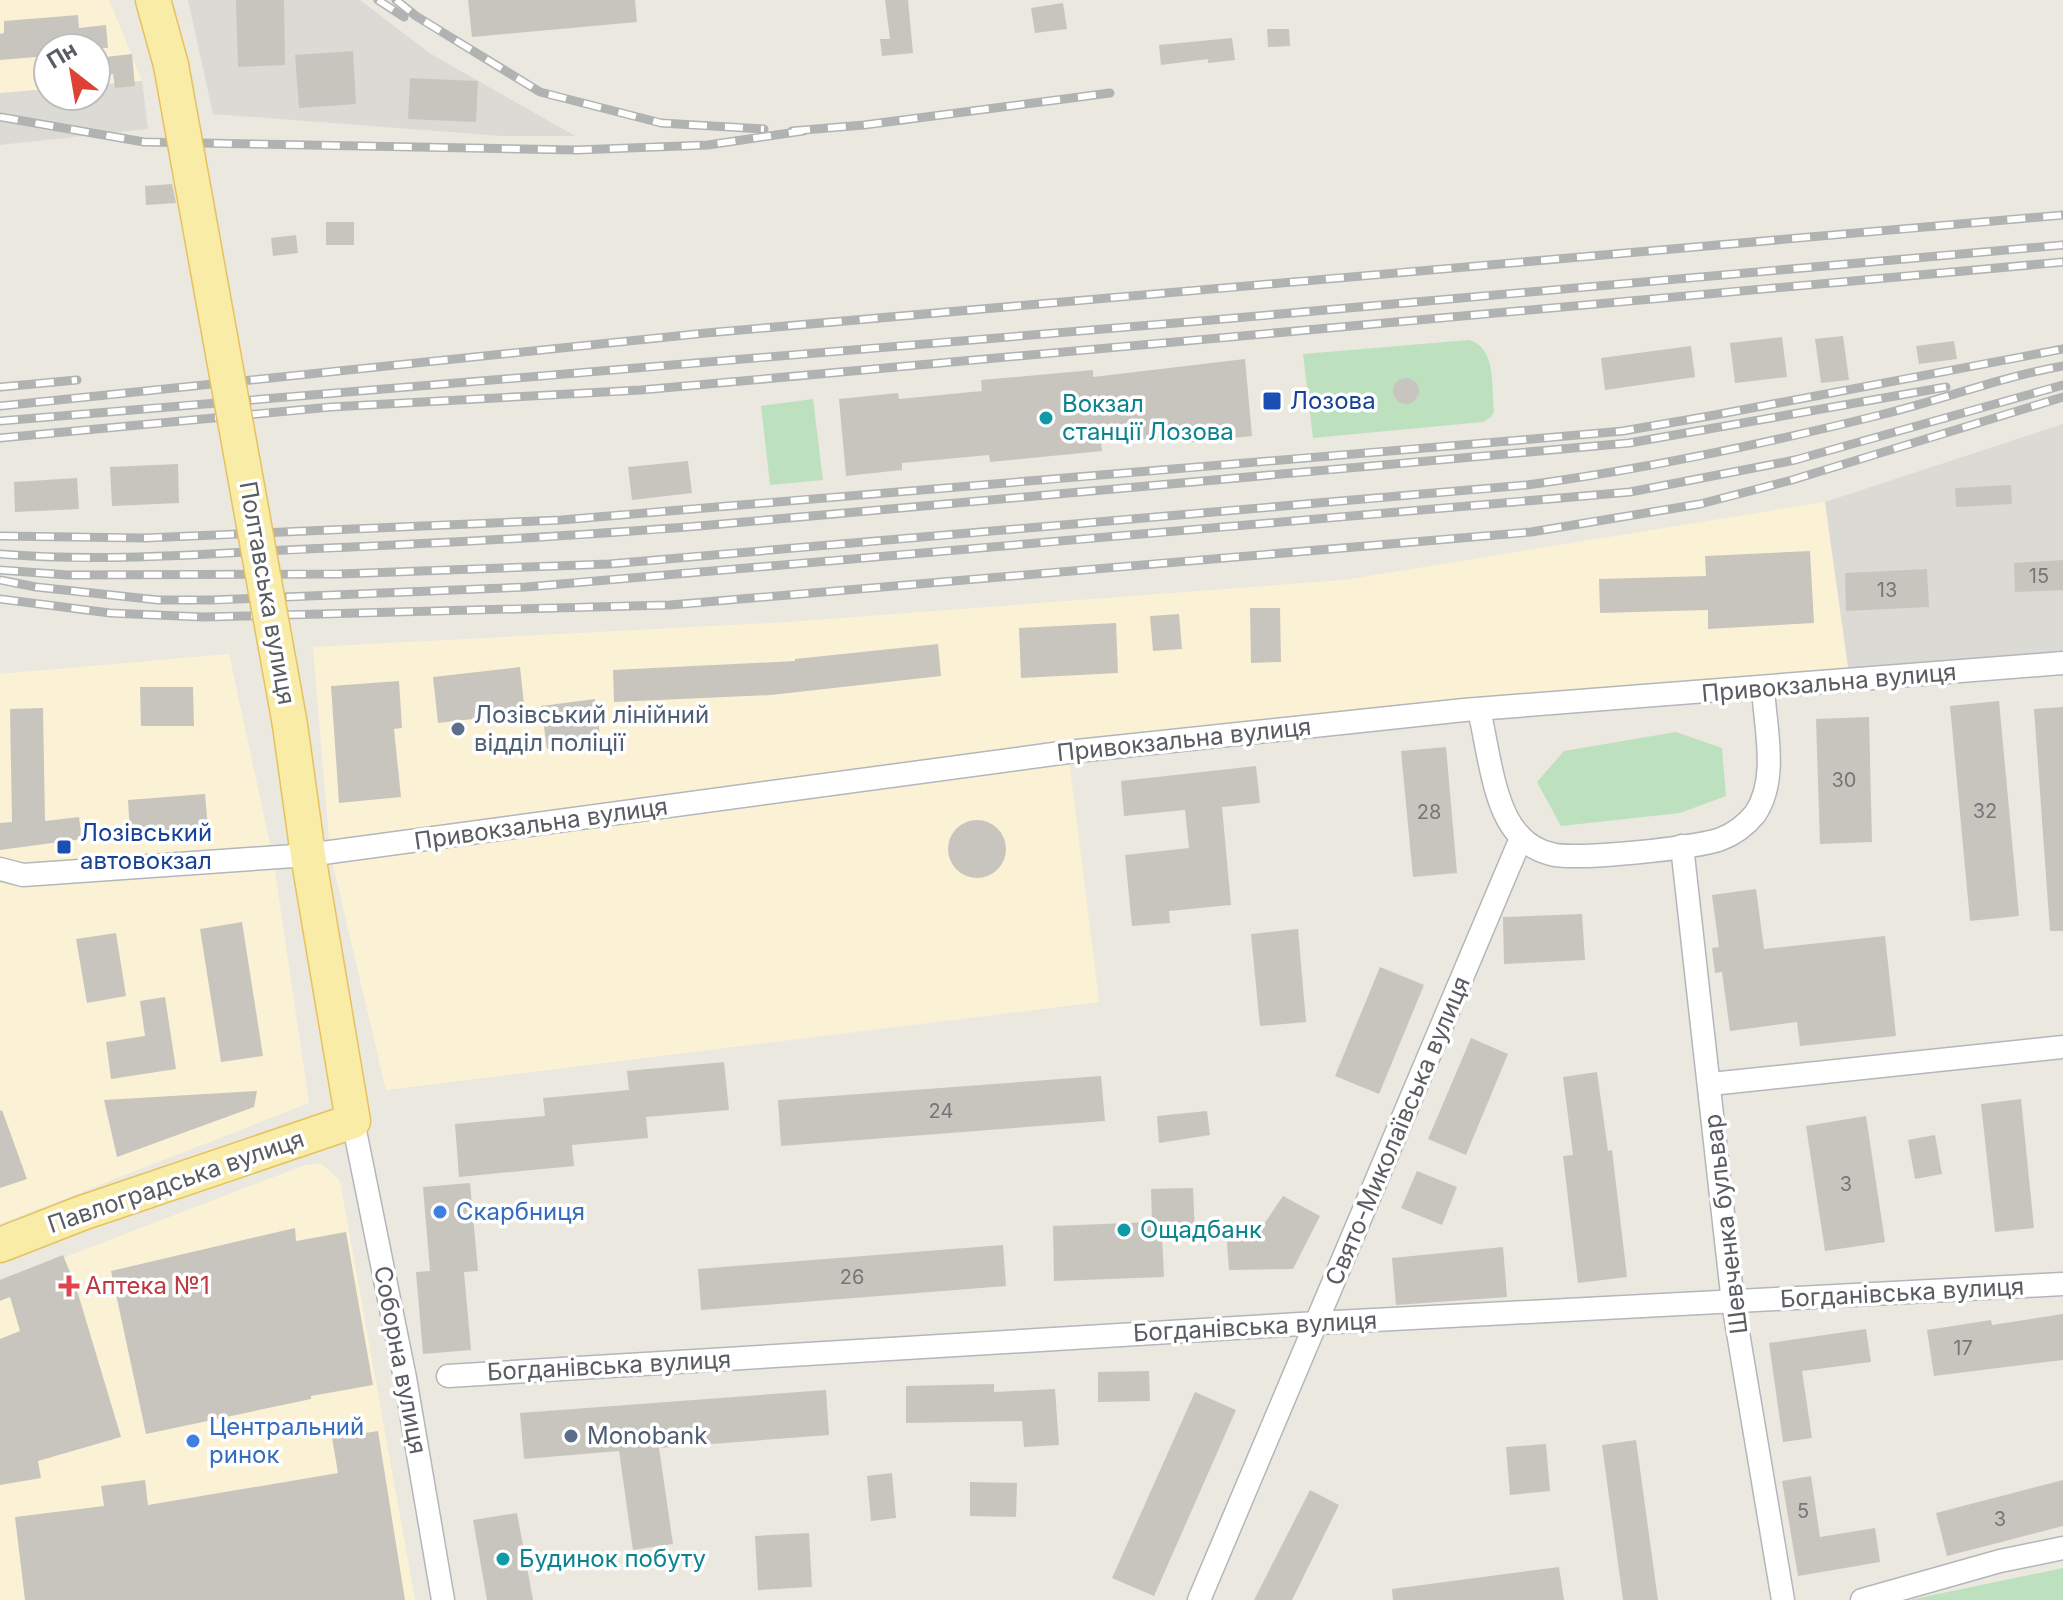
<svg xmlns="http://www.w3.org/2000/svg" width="2063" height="1600" font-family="Inter,sans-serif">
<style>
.commercial{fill:#fbf2d5}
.industrial{fill:#dcdad4}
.green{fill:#bde1be}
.building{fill:#c8c5bf}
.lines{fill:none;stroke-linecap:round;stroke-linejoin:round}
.minor-casing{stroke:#b3b6ba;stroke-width:25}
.primary-casing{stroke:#e6c15d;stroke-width:37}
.minor{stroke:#fff;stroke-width:22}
.primary{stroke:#f9eca7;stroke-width:34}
.rail-casing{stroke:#b1b2b2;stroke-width:9}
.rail{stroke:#fff;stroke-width:6;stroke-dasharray:18;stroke-linecap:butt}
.primary-bridge-casing{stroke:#e6c15d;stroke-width:37;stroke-linecap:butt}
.primary-bridge{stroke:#f9eca7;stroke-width:34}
.transit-dot{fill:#1a4fb4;stroke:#fff;stroke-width:3}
.culture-dot{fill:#0f9aa8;stroke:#fff;stroke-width:3}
.service-dot{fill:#5c6f8a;stroke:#fff;stroke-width:3}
.shop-dot{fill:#3f7fe0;stroke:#fff;stroke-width:3}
.health-dot{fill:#e0444e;stroke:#fff;stroke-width:3}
.labels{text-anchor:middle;stroke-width:7;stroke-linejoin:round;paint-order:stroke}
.number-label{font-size:20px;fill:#757678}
.transit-label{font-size:24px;fill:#164399;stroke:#fff;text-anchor:start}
.culture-label{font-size:24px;fill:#0d838f;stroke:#fff;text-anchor:start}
.street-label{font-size:24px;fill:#595c60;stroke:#fff}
.service-label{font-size:24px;fill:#4e5e75;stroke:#fff;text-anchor:start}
.shop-label{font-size:24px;fill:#366cbe;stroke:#fff;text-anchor:start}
.health-label{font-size:24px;fill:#be3a42;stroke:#fff;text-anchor:start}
</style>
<rect width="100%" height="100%" fill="#ebe8e0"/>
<!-- commercial -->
<g class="commercial">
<path d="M0,0H109L142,81L96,85V48H48V89L0,93Z"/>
<path d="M1825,502L1850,681L1068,752L1099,1002L386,1090L330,852L313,647L789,622L1344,580Z"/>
<path d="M229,654L273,858L309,1103L0,1224V674Z"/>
<path d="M322,1164L340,1181L415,1600H0V1282L305,1165Z"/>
</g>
<!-- industrial -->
<g class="industrial">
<path d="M188,0H360L431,54L575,136H502L213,114Z"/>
<path d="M142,81L148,129L0,145V93L48,89V96H96V85Z"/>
<path d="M2063,424V663L1850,681L1825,502Z"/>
</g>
<!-- green -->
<g class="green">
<path d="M1469,340C1497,348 1491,386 1494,411L1491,417L1483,422L1313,438L1303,354Z"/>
<path d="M813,399L823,480L770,485L761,406Z"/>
<path d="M1676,732L1722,748L1726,796L1680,813L1561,826L1537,782L1564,751Z"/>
<path d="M2063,1568V1600H1909Z"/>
</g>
<!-- building -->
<g class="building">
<path d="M236,0H284L285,65L238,67Z"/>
<path d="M468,0H635L637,22L472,37Z"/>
<path d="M885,0H908L913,53L882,56L880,39H890Z"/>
<path d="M1063,3L1067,29L1035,33L1031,8Z"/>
<path d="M78,15L79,28L106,25L108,48H48V56L0,60V34L4,33V21Z"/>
<path d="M1267,29H1289L1290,46L1268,47Z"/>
<path d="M1232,38L1235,60L1208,63V59L1161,65L1159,45Z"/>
<path d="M353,51L356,104L299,108L295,55Z"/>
<path d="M132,54L135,86L115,88L113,74L96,75V58Z"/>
<path d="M410,78L478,81L476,122L408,119Z"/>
<path d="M172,184L176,203L146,205L145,186Z"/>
<rect x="326" y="222" width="28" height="23"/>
<path d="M296,235L298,253L273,256L271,238Z"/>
<path d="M1843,336L1849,380L1821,383L1815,339Z"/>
<path d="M1782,337L1787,377L1735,383L1730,343Z"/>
<path d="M1954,341L1957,359L1919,364L1916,346Z"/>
<path d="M1691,346L1695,377L1605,390L1601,358Z"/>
<path d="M1245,359L1252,436L1186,443L1185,435L1101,443L1102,451L990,462L989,455L902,463V470L846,476L839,399L898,393L899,399L982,391L981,380L1093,370V377Z"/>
<circle cx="1406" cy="391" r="13"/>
<path d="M688,461L692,493L632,500L628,467Z"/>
<path d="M178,464L179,503L112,506L110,467Z"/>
<path d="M77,478L79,509L15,512L14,482Z"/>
<path d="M2011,485L2012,504L1956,507L1955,488Z"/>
<path d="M1810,551L1814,623L1708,629V610L1600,613L1599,579L1706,576L1705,556Z"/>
<path d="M2063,560V590L2015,592L2014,563Z"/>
<path d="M1927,569L1929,607L1846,611L1845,573Z"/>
<path d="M1250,608H1280L1281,662L1251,663Z"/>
<path d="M1179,614L1182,649L1153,651L1150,616Z"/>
<path d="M1116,623L1118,673L1021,678L1019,628Z"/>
<path d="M938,644L941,676L771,695L614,702L613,670L795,661V659Z"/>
<path d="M520,667L525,713L438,723L433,677Z"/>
<path d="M399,681L402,728L394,729L401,797L339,803L331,686Z"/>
<path d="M140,687H193L194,726H141Z"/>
<path d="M595,699L601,742L547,749L541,706Z"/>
<path d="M1999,701L2019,916L1970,921L1950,706Z"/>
<path d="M2063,707V931H2050L2034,709Z"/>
<path d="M43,708L45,821L79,817L82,839L0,850V823L12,822L10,709Z"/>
<path d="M1869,717L1872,842L1820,844L1816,719Z"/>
<path d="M1446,747L1457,873L1413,877L1401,751Z"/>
<path d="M1256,766L1260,803L1222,807L1231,905L1169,911L1170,923L1132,926L1125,855L1189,848L1185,810L1124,816L1121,781Z"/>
<path d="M205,794L208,828L130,834L128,800Z"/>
<circle cx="977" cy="849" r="29"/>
<path d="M1756,889L1764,949L1885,936L1896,1036L1800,1046L1797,1022L1730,1031L1722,972L1715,973L1712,948L1719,947L1712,895Z"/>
<path d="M1582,914L1585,960L1504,964L1503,917Z"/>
<path d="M242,922L263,1056L221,1062L200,929Z"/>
<path d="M1298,929L1306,1022L1260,1026L1251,934Z"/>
<path d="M116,933L126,996L87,1003L76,939Z"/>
<path d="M1380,967L1424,985L1379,1094L1335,1076Z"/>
<path d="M165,997L176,1069L111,1079L106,1042L145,1036L140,1001Z"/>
<path d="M1471,1038L1508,1054L1466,1155L1428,1139Z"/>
<path d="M724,1062L729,1110L646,1117L648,1138L572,1145L574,1166L459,1177L455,1124L545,1116L543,1098L629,1090L627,1071Z"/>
<path d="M1597,1072L1608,1151L1612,1150L1627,1277L1578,1283L1563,1156L1573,1155L1563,1077Z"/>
<path d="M1101,1076L1105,1121L781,1146L778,1100Z"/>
<path d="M257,1091L254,1107L117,1157L104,1100Z"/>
<path d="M2021,1099L2034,1228L1995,1232L1981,1104Z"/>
<path d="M2,1110L27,1179L0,1188V1111Z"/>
<path d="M1207,1111L1210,1135L1159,1143L1157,1116Z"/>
<path d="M1866,1116L1885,1242L1825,1251L1806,1126Z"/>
<path d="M1935,1135L1942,1174L1915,1179L1908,1140Z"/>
<path d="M1417,1171L1457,1187L1442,1225L1401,1208Z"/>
<path d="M470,1183L478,1271L464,1272L471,1350L423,1354L416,1272L430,1271L423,1187Z"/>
<path d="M1193,1188L1195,1235L1162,1236L1164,1277L1054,1281L1053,1226L1152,1222L1151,1189Z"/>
<path d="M1283,1196L1320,1216L1293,1269L1229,1270L1226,1231L1258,1233Z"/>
<path d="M295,1228L296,1241L346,1232L373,1385L311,1396V1399L146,1434L111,1271Z"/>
<path d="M1003,1245L1006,1286L701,1310L698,1269Z"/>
<path d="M1503,1247L1507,1297L1396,1305L1392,1258Z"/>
<path d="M63,1255L76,1287L121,1437L38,1461L41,1478L0,1485V1339L20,1331L10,1297L0,1301V1280Z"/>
<path d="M2063,1314V1360L1934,1376L1927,1330L1991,1320L1992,1325Z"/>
<path d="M1866,1329L1871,1362L1802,1371L1812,1438L1783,1442L1769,1343Z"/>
<path d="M1149,1371L1150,1401L1098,1402V1372Z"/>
<path d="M994,1384V1392L1055,1389L1059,1445L1024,1447L1022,1421L906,1423V1386Z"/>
<path d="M826,1390L829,1435L659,1448L673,1544L633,1550L619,1451L524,1459L520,1413Z"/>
<path d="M1195,1392L1236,1410L1154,1596L1112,1578Z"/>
<path d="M378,1431L405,1600H25L15,1517L104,1506L101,1486L145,1480L148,1505L338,1473L332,1438Z"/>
<path d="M1636,1440L1658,1600H1623L1602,1445Z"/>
<path d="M1546,1444L1550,1491L1510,1495L1506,1447Z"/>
<path d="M892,1473L896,1518L871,1521L867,1476Z"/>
<path d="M1811,1476L1820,1537L1875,1528L1880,1562L1798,1576L1782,1481Z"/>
<path d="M2063,1480V1526L1947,1556L1936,1513Z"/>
<path d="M970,1482L1017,1483L1016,1517L970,1516Z"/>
<path d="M1310,1490L1339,1505L1292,1600H1254Z"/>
<path d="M517,1513L533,1600H487L473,1520Z"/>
<path d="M809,1533L812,1587L758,1590L755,1536Z"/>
<path d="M1559,1567L1564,1600H1393L1392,1589Z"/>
</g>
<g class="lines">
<!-- minor casing -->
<g class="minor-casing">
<g id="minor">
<path d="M1479,710C1488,746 1493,810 1520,836C1528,845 1539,851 1551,854C1574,861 1697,848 1721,839C1734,834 1746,825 1755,814C1779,779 1765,727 1763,688"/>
<path d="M1682,846L1733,1303L1783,1600"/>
<path d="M0,869L23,875L308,855L1068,752L1464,710L2063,663"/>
<path d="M1711,1084L2063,1047"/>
<path d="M353,1121L405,1378L443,1600"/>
<path d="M448,1376L1317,1323L2063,1284"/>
<path d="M1199,1600L1521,838"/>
<path d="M1862,1600L2000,1561L2063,1548"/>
</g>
</g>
<!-- primary casing -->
<g class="primary-casing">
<g id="primary">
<path d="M153,0L171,65"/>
<path d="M0,1245L82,1213L353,1121L308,855L290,725"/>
</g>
</g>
<!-- minor -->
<use href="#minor" class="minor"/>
<!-- primary -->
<use href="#primary" class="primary"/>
<!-- rail casing -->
<g class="rail-casing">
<g id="rail">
<path d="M378,0L404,17"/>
<path d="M396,0L416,16L540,92L661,123L764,129"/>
<path d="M0,117L144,142L576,150L708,145L803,131"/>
<path d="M792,131L864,125L1110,93"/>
<path d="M0,387L77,380"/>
<path d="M0,406L706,333L2063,215"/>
<path d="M0,421L1212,320L2063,245"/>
<path d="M0,438L331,407L641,390L2063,262"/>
<path d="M0,536L145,538L561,520L1521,440L1623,431L1715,415L2063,349"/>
<path d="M0,554C95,562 191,555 286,550C424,544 562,537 699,526L1629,443L1946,387"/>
<path d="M0,570L68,575L339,574L609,564L1527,485C1646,469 1763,444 1880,415C1941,400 2001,377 2063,366"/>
<path d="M0,580L36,587L158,600H212L526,587L1630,492L1795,460L2063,385"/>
<path d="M0,599L110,613L203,617L670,605L1531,532L1700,504L1792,480L2063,397"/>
</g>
</g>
<!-- rail -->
<use href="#rail" class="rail"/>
<!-- primary-bridge casing -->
<g class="primary-bridge-casing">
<path id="primary-bridge" d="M171,65L290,725"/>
</g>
<!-- primary-bridge -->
<use href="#primary-bridge" class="primary-bridge"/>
</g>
<!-- markers -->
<g class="transit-dot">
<rect x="1262" y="391" width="20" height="20" rx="4"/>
<rect x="56" y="839" width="16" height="16" rx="4"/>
</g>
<g class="culture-dot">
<circle cx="1046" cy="418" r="8"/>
<circle cx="1124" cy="1230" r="8"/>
<circle cx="503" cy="1559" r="8"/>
</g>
<g class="service-dot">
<circle cx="458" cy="729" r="8"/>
<circle cx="571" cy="1436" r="8"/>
</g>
<g class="shop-dot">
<circle cx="440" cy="1212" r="8"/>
<circle cx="193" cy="1441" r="8"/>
</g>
<path class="health-dot" d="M65 1274h8v8h8v8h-8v8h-8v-8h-8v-8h8z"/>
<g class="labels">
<!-- number labels -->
<g class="number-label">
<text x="2039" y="583">15</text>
<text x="1887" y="597">13</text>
<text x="1844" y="787">30</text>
<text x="1985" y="818">32</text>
<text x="1429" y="819">28</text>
<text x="941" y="1118">24</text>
<text x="1846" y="1191">3</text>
<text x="852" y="1284">26</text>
<text x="1963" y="1355">17</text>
<text x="1803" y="1518">5</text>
<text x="2000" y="1526">3</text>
</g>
<!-- transit labels -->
<g class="transit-label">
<text x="1290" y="409">Лозова</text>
<text x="80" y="841">Лозівський<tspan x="80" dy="28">автовокзал</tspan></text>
</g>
<!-- culture labels -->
<g class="culture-label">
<text x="1062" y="412">Вокзал<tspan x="1062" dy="28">станції Лозова</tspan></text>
<text x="1140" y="1238">Ощадбанк</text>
<text x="519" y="1567">Будинок побуту</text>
</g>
<!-- street labels -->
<g class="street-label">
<text transform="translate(267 593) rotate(80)" y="8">Полтавська вулиця</text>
<text transform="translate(1829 683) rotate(-5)" y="8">Привокзальна вулиця</text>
<text transform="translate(1184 740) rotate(-6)" y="8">Привокзальна вулиця</text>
<text transform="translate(541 824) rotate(-8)" y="8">Привокзальна вулиця</text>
<text transform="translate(1398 1131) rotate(-67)" y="8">Свято-Миколаївська вулиця</text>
<text transform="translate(176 1182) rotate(-19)" y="8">Павлоградська вулиця</text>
<text transform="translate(1726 1224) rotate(-97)" y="8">Шевченка бульвар</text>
<text transform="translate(1902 1293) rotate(-3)" y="8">Богданівська вулиця</text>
<text transform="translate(1255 1327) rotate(-3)" y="8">Богданівська вулиця</text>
<text transform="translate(400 1360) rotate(79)" y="8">Соборна вулиця</text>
<text transform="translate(609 1366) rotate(-3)" y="8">Богданівська вулиця</text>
</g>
<!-- service labels -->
<g class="service-label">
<text x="474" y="723">Лозівський лінійний<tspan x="474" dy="28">відділ поліції</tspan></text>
<text x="587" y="1444">Monobank</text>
</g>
<!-- shop labels -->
<g class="shop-label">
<text x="456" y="1220">Скарбниця</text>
<text x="209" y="1435">Центральний<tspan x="209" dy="28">ринок</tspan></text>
</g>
<!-- health labels -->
<g class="health-label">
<text x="85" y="1294">Аптека №1</text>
</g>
</g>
<!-- north arrow -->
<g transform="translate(72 72) rotate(329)"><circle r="38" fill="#ffffff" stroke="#bdbebf" stroke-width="2"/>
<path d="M0-6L14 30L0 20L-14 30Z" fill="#dc4335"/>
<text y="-12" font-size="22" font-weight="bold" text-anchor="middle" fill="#595c60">Пн</text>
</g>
</svg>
